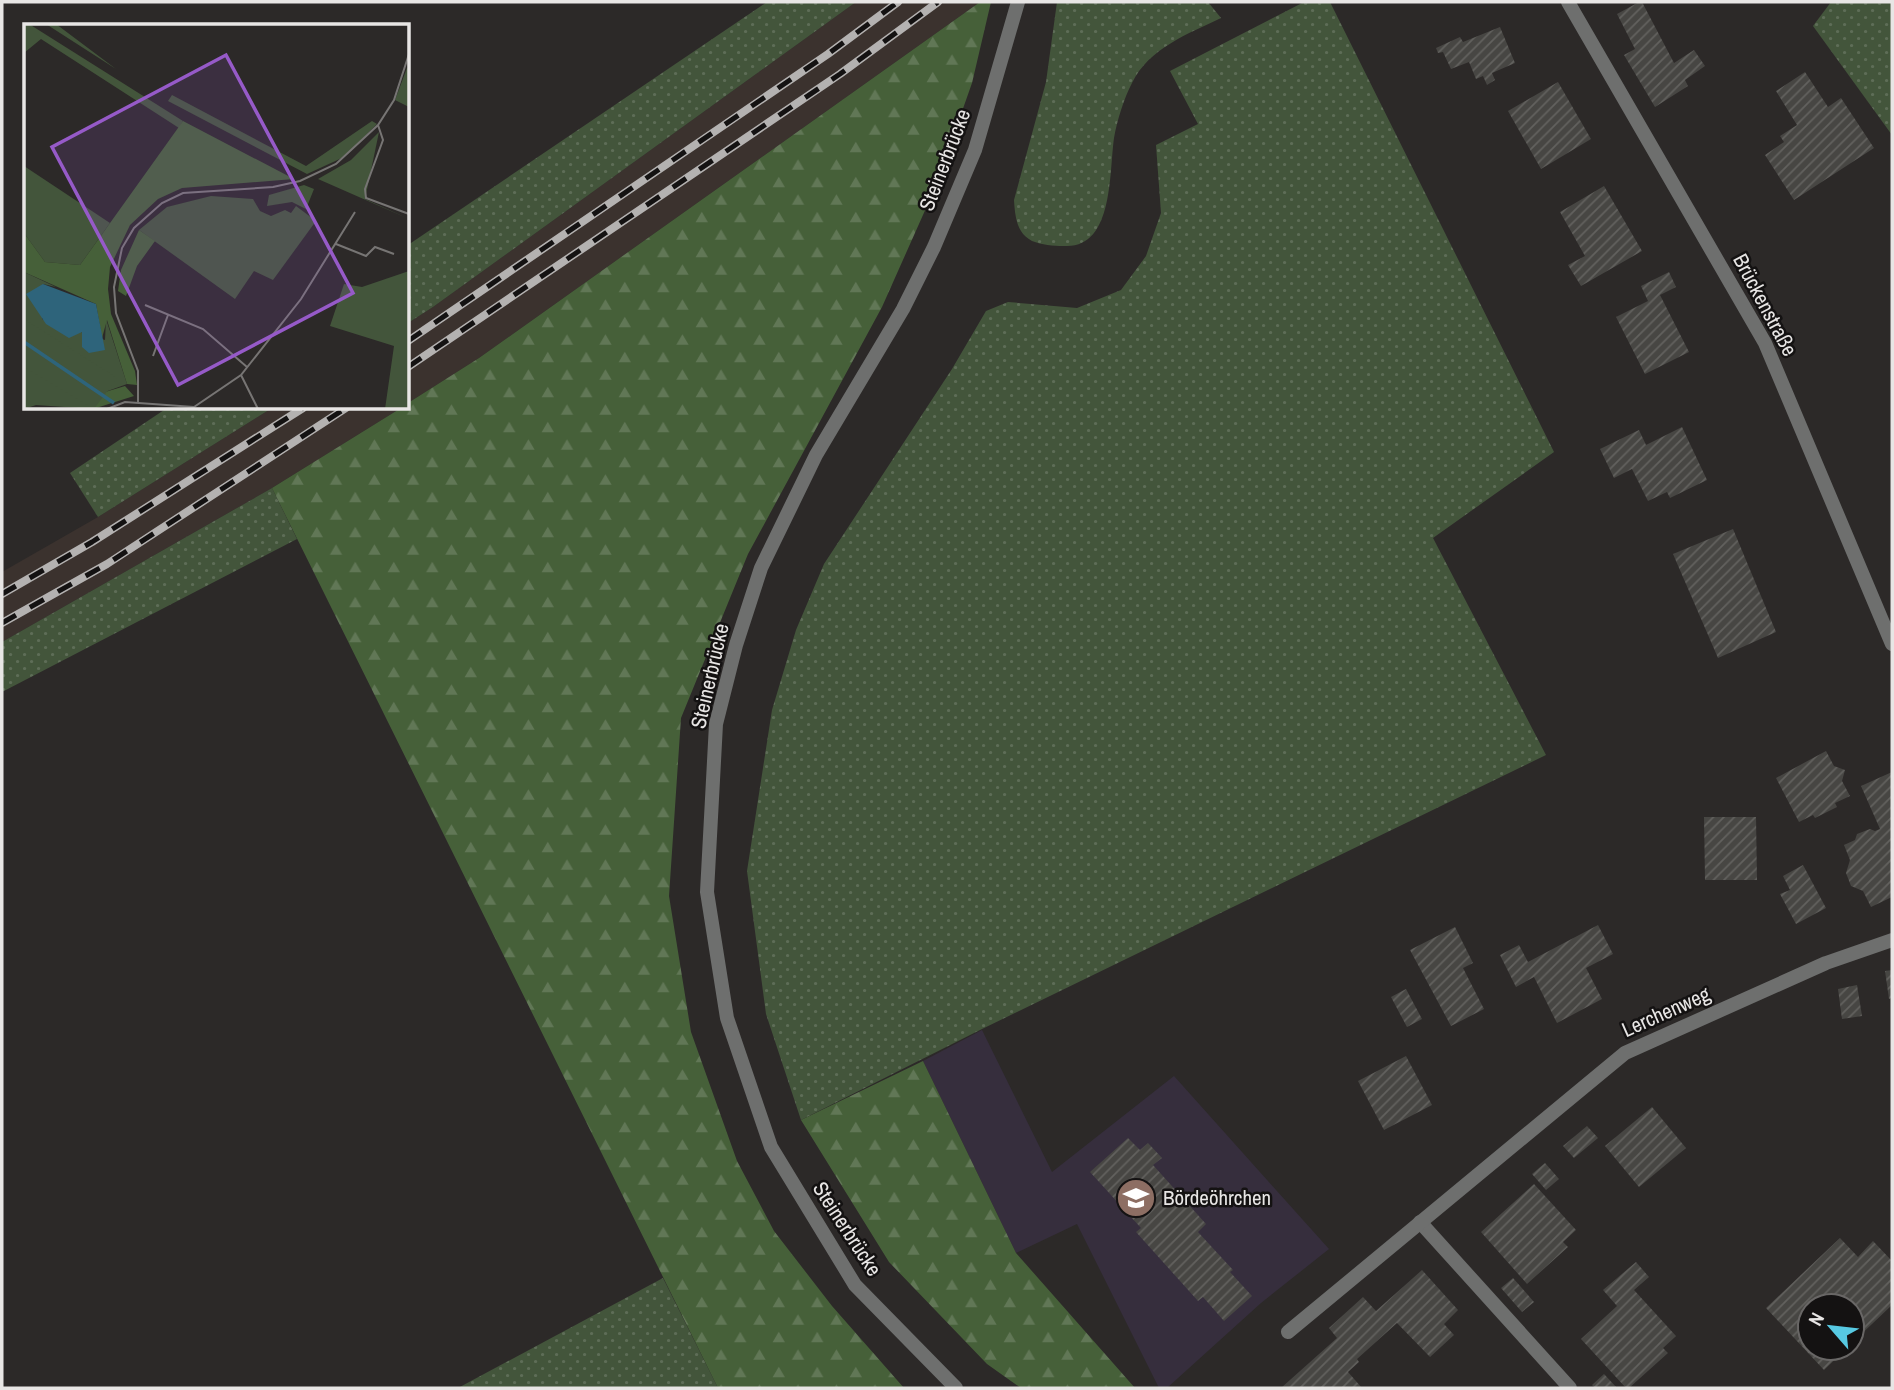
<svg xmlns="http://www.w3.org/2000/svg" width="1894" height="1390" font-family="'Archivo Narrow',sans-serif">
<style>
.built{fill:#3b322e}
.education{fill:#362e3d}
.grass{fill:url(#grass-dots)}
.forest{fill:url(#forest-firs)}
.building{fill:url(#building-hatch)}
.lines{fill:none;stroke-linecap:round;stroke-linejoin:round}
.minor{stroke:#6e6f6e;stroke-width:14}
.tertiary{stroke:#6e6f6e;stroke-width:14}
.rail-casing{stroke:#b4b2b1;stroke-width:8}
.rail{stroke:#141212;stroke-width:5;stroke-dasharray:16;stroke-linecap:butt}
.labels{text-anchor:middle;stroke-width:5;stroke-linejoin:round;paint-order:stroke}
.street-label{font-size:21px;fill:#e8e6e5;stroke:#141212}
.poi-label{font-size:21px;fill:#e8e6e5;stroke:#141212;text-anchor:start}
.inset-river{fill:none;stroke:#2e647b;stroke-width:3.5}
.inset-road{fill:none;stroke:#777574;stroke-width:2}
.view{fill:#965ac8;fill-opacity:0.15;stroke:#965ac8;stroke-width:3.5}
.inset-edge{fill:none;stroke:#e8e6e5;stroke-width:3.5}
</style>
<defs>
<pattern id="grass-dots" width="8" height="8" patternUnits="userSpaceOnUse" patternTransform="scale(1.75)"><rect width="8" height="8" fill="#43553b"/><path d="M2 2h.1M6 6h.1" fill="none" stroke="#5e6d57" stroke-width="1.8" stroke-linecap="round"/></pattern>
<pattern id="forest-firs" width="22" height="20" patternUnits="userSpaceOnUse" patternTransform="scale(1.75)"><rect width="22" height="20" fill="#466039"/><path d="M5 1l3.5 6h-7zM16 11l3.5 6h-7z" fill="#617756"/></pattern>
<pattern id="building-hatch" width="6" height="6" patternUnits="userSpaceOnUse" patternTransform="scale(1.75)"><rect width="6" height="6" fill="#474643"/><path d="M-1 1l2-2M0 6l6-6M5 7l2-2" fill="none" stroke="#62615e"/></pattern>
</defs>
<rect width="100%" height="100%" fill="#2c2928"/>
<!-- built -->
<g class="built">
<path d="M856,2H980L479,358L408,403V323L433,307Z"/>
<path d="M272,408H401L272,488L2,642V572L98,517Z"/>
</g>
<!-- education -->
<path class="education" d="M982,1030L1052,1172L1174,1076L1329,1249L1261,1303L1167,1388H1159L1077,1224L1016,1253L923,1061Z"/>
<!-- grass -->
<g class="grass">
<path d="M767,2H856L433,307L408,323V245Z"/>
<path d="M1057,2H1208L1221,18C1188,34 1149,48 1132,83C1124,98 1117,121 1114,138C1109,172 1114,249 1064,246C1053,246 1042,245 1032,241C1016,233 1015,215 1014,200L1046,82Z"/>
<path d="M1304,2H1330L1554,452L1433,538L1546,755L982,1029L801,1120L766,1014L747,871L772,710L796,630L824,564L952,369L986,311L1008,302L1077,308L1121,290L1146,256L1161,213L1156,145L1198,124L1170,71Z"/>
<path d="M1831,2H1892V135L1813,26Z"/>
<path d="M167,408H272L98,517L70,473Z"/>
<path d="M272,488L297,539L2,692V642Z"/>
<path d="M663,1278L718,1388H458Z"/>
</g>
<!-- forest -->
<g class="forest">
<path d="M980,2H991L972,83L935,188L882,307L748,554L681,718L669,896L691,1032L737,1161L774,1231L832,1306L904,1388H718L272,488L401,408H408V403L479,358Z"/>
<path d="M923,1061L1016,1253L1135,1388H1021L987,1364L889,1262L801,1120Z"/>
</g>
<!-- building -->
<g class="building">
<path d="M1639,2H1642L1674,63L1694,50L1705,66L1685,80L1688,86L1655,107L1624,55L1635,49L1617,14Z"/>
<path d="M1500,27L1515,63L1492,73L1495,80L1487,85L1483,76L1476,79L1469,62L1451,69L1443,52L1438,53L1436,48L1460,37L1463,42Z"/>
<path d="M1805,72L1828,107L1841,98L1874,148L1794,200L1765,155L1784,142L1780,136L1797,125L1776,91Z"/>
<path d="M1558,82L1591,139L1541,169L1508,111Z"/>
<path d="M1604,186L1642,251L1581,286L1568,265L1585,256L1560,212Z"/>
<path d="M1669,272L1676,287L1660,295L1689,352L1645,374L1616,317L1648,301L1641,286Z"/>
<path d="M1682,427L1707,480L1670,498L1667,492L1648,501L1632,469L1614,478L1600,449L1639,430L1646,445Z"/>
<path d="M1733,529L1776,632L1718,658L1673,554Z"/>
<path d="M1826,751L1834,766L1845,770L1842,781L1850,796L1835,803L1837,807L1815,818L1813,815L1799,822L1776,778Z"/>
<path d="M1892,772V897L1871,907L1863,891L1851,886L1846,873L1850,860L1844,845L1855,840L1857,834L1870,829L1875,831L1880,829L1861,786Z"/>
<path d="M1704,817H1756L1757,880H1705Z"/>
<path d="M1803,865L1826,908L1796,924L1780,894L1790,890L1783,876Z"/>
<path d="M1598,925L1613,954L1586,968L1602,999L1557,1023L1534,977L1516,987L1500,955L1519,945L1528,962Z"/>
<path d="M1455,927L1473,963L1463,968L1484,1009L1451,1026L1410,950Z"/>
<path d="M1892,970V998L1889,999L1885,971Z"/>
<path d="M1857,985L1862,1016L1842,1019L1838,989Z"/>
<path d="M1406,989L1422,1019L1407,1027L1391,997Z"/>
<path d="M1406,1056L1432,1105L1384,1130L1358,1081Z"/>
<path d="M1652,1107L1686,1148L1639,1187L1605,1146Z"/>
<path d="M1587,1126L1598,1138L1574,1158L1563,1146Z"/>
<path d="M1128,1138L1140,1150L1148,1143L1162,1158L1153,1165L1206,1224L1198,1232L1233,1270L1230,1272L1252,1296L1224,1321L1203,1297L1198,1301L1136,1232L1141,1228L1090,1172Z"/>
<path d="M1545,1163L1559,1179L1546,1190L1532,1174Z"/>
<path d="M1534,1184L1576,1230L1563,1242L1568,1247L1527,1284L1481,1232Z"/>
<path d="M1840,1238L1858,1257L1873,1241L1892,1261V1305L1852,1343V1306H1810V1348H1847L1824,1370L1766,1308Z"/>
<path d="M1636,1262L1649,1277L1634,1290L1676,1336L1663,1348L1668,1353L1629,1388H1626L1581,1339L1617,1306L1603,1290Z"/>
<path d="M1422,1270L1458,1310L1444,1324L1454,1335L1430,1357L1397,1323L1357,1359L1359,1362L1348,1372L1362,1388H1281L1337,1338L1329,1328L1363,1297L1376,1311Z"/>
<path d="M1513,1278L1534,1302L1522,1312L1501,1288Z"/>
<path d="M1604,1374L1617,1388H1595L1592,1385Z"/>
</g>
<g class="lines">
<!-- minor -->
<g class="minor">
<path d="M1568,2L1765,343L1892,644"/>
<path d="M1420,1222L1570,1388"/>
<path d="M1288,1332L1625,1053L1826,963L1892,940"/>
</g>
<!-- tertiary -->
<path class="tertiary" d="M956,1388L855,1285L771,1147L727,1018L707,892L716,724L736,645L761,568L816,455L903,309L934,247L975,150L1018,2"/>
<!-- rail casing -->
<g class="rail-casing">
<g id="rail">
<path d="M408,341L828,54L898,2"/>
<path d="M408,367L840,74L938,2"/>
<path d="M2,594L92,542L303,408"/>
<path d="M2,623L107,564L346,408"/>
</g>
</g>
<!-- rail -->
<use href="#rail" class="rail"/>
</g>
<!-- icons -->
<defs>
<g id="school-disc" transform="scale(2.0125)"><circle r="9.5" fill="#8d6e63" stroke="#141212"/><path d="M0-5L7-2L0 1L-7-2ZM-4 1L0 2.5L4 1V4Q0 6-4 4Z" fill="#fff"/></g>
</defs>
<g fill-rule="evenodd">
<use href="#school-disc" x="1136" y="1198"/>
</g>
<g class="labels">
<!-- street labels -->
<g class="street-label">
<text transform="translate(945 160) rotate(-69)" y="7">Steinerbrücke</text>
<text transform="translate(1765 305) rotate(62)" y="7">Brückenstraße</text>
<text transform="translate(710 676) rotate(-77)" y="7">Steinerbrücke</text>
<text transform="translate(1666 1012) rotate(-24)" y="7">Lerchenweg</text>
<text transform="translate(847 1229) rotate(57)" y="7">Steinerbrücke</text>
</g>
<!-- poi labels -->
<g class="poi-label">
<text x="1163" y="1205">Bördeöhrchen</text>
</g>
</g>
<!-- overview -->
<g transform="translate(24 24)">
<rect width="385" height="385" fill="#2c2928"/>
<path d="M0,0H5L159,97L155,104L17,15L0,29ZM22,0H32L92,45ZM383,44L385,45V83L371,76ZM148,71L282,142L348,97L353,100L320,133L283,150L144,77ZM355,108L341,175L385,195L294,155L327,136ZM0,142L86,199L56,241L21,238L0,209ZM280,161L290,165L282,185L268,178L243,182L245,171ZM187,172L229,175L236,187L247,192L261,186L267,189L272,182L292,197L249,256L230,247L211,275L115,206L143,183ZM385,247V385H361L370,322L306,302L320,260L338,263ZM0,248L32,263L19,260L18,295L81,316L82,295L103,360L81,368L0,311ZM0,329L69,383V385L12,381L0,385Z" fill="#43553b"/>
<path d="M159,97L270,155L158,164L134,175L106,201L86,243L84,265L87,290L111,347L113,361L103,360L83,296L78,314L72,280L0,248V209L21,238L56,241ZM115,206L131,217L113,242L102,272L94,267L97,246ZM101,362L110,372L69,385L81,368Z" fill="#466039"/>
<path d="M0,295L93,354L70,385L0,343Z" fill="#43553b"/>
<path d="M19,260L72,280L81,326L65,329L58,323V308L45,314L22,300L2,270Z" fill="#2e647b"/>
<path class="inset-river" d="M0,318L90,379"/>
<path class="inset-road" d="M354,101L359,116L341,165L342,174L385,190M312,220L342,232L351,223L370,230M121,281L179,305L223,343M129,332L144,291M217,351L234,385M114,378V347L92,289L90,263L98,224L110,204L138,179L159,169L249,163L276,157L312,140L354,101L370,76L385,30M83,385L101,378L170,383L217,351L277,275L331,188"/>
<path class="view" d="M202,31L329,269L154,361L28,123Z"/>
<rect width="385" height="385" class="inset-edge"/>
</g>
<!-- border -->
<rect width="1894" height="1390" fill="none" stroke="#e8e6e5" stroke-width="7"/>
<!-- north arrow -->
<g transform="translate(1831 1327) rotate(298)"><circle r="33" fill="#141212" stroke="#696766" stroke-width="2"/>
<path d="M0-5L12 26L0 18L-12 26Z" fill="#57c9e2"/>
<text y="-10" font-size="19" font-weight="bold" text-anchor="middle" fill="#e8e6e5">N</text>
</g>
</svg>
